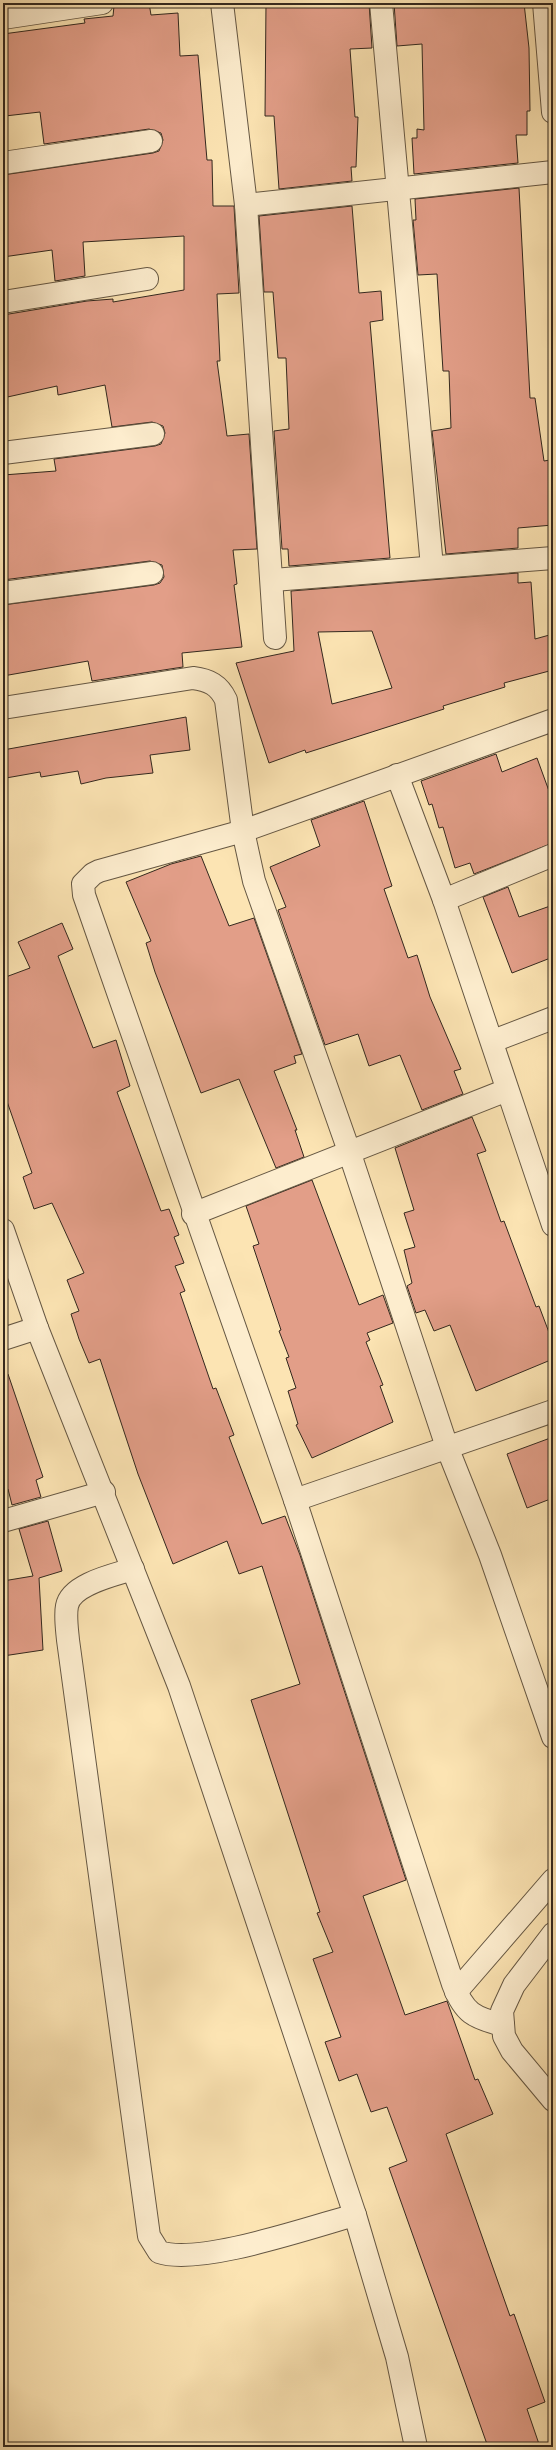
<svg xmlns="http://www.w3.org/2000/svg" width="556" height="2450" font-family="'IM FELL French Canon',serif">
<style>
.building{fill:#e29e88;stroke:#33281e;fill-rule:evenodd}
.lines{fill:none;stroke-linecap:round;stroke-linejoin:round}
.street-casing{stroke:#655743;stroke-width:24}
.street{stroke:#fdedce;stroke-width:22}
</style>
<rect width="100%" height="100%" fill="#fce4b3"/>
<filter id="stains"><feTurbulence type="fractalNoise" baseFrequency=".005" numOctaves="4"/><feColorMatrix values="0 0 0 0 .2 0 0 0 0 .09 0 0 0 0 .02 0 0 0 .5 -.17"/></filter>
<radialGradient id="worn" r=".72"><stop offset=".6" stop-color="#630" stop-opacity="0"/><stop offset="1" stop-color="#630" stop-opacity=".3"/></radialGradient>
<!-- building -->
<g class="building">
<path d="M140,3H149L151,15L178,13L180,56L198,55L207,160H212L213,206H234L239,293L217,294L220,361H217L227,436L249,434L257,549L233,550L237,584L234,585L242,647L182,653L183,667L92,681L88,661L3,676V605L154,585L160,583L164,577L162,565L150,561L3,580V475L56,471L54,459L155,446L161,444L165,433L163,426L152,422L112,427L105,385L58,395L57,386L3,398V315L87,301L113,299V302L184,290V236L83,242L85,276L55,281L52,250L3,257V175L153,153L159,151L163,140L161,133L149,129L44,144L40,112L5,116L3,34L85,23L84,19L113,16L114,6Z"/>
<path d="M266,3H369L372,48L350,49L355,117H358L356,167H351L352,181L279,189L274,116H265Z"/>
<path d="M394,3H524L529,48L530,111H527V135H516L518,163L414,174L412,138H417V129L424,130L422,44L397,46Z"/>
<path d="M519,188L530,398H535L544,461L550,460L553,489V525L518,528V548L446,554L432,431L451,428L449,371H443L437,274L418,275L413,220H416L415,199Z"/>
<path d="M352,206L359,293L381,291L383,320L370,322L390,558L289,566L288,549H282L274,431L289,429L286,358H278L273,292H264L259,216Z"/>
<path d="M518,573V583L531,582L535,639L553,634V670L504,683L505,687L443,706L444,709L306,753L305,750L269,763L236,663L294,651L291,591ZM372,631L392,688L332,704L318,632Z"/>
<path d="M186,717L190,750L150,755L153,773L106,778L81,784L78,771L41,777L40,772L6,778L3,750Z"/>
<path d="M496,754L502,772L537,758L553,802V843L474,874L470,863L455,868L443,827L439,828L432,804L429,805L421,781Z"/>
<path d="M364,801L392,886L384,889L408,958L417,955L430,997L461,1069L454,1071L463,1094L422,1110L400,1055L369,1066L358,1034L325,1045L278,910L286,907L270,867L320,846L311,820Z"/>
<path d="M201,856L229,926L254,918L302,1054L294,1056L296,1063L274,1071L297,1130H295L304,1157L276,1168L239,1079L201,1093L155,972L146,943L151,941L126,882L171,864Z"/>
<path d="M508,887L519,917L553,905V957L512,973L483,897Z"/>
<path d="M62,923L73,949L58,956L93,1048L116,1040L130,1086L117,1092L161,1211L169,1209L179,1235L174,1237L184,1263L175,1266L185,1291L180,1293L213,1389L216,1388L234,1435L229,1437L262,1524L285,1516L300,1555L406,1880L363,1896L405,2015L447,2001L475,2080L478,2079L493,2114L446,2134L510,2316L514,2314L545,2402L527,2409L540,2447H488L389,2168L407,2161L387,2107L371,2112L357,2074L339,2081L325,2042L341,2037L313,1959L333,1952L317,1913L320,1912L251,1700L300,1684L262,1566L239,1574L227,1541L173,1564L138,1474L100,1359L89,1363L79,1339L71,1314L79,1311L67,1280L84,1273L52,1203L34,1209L23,1177L32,1173L3,1090V978L30,968L18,942Z"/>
<path d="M472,1117L486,1151L477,1154L501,1222L504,1221L536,1307L539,1306L553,1343V1359L476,1391L450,1325L434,1331L425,1310L416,1313L407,1286L412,1283L404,1250L415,1247L404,1213L414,1210L395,1148Z"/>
<path d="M312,1180L359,1305L383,1295L393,1323L367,1333L370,1340L366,1342L383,1385L380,1386L393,1422L312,1458L296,1425L298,1424L288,1391L296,1388L286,1358L289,1357L279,1331L281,1330L253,1246L259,1244L246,1206Z"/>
<path d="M8,1374L43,1477L36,1480L41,1497L12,1505L8,1489L3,1491V1375Z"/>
<path d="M553,1437V1498L527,1508L507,1454Z"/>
<path d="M48,1521L62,1571L39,1578L43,1650L3,1656V1581L33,1576L19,1529Z"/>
</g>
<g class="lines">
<!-- street casing -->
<g class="street-casing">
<g id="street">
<path d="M222,3L246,205L275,638"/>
<path d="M381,3L432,567"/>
<path d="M544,3L553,112"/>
<path d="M3,18L102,3"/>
<path d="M3,163L151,141"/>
<path d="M246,205L553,172"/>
<path d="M3,302L147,279"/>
<path d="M3,453L153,434"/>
<path d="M273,580L553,558"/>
<path d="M3,593L152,573"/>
<path d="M3,708L193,678C209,680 219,685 226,700L243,831L254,881L349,1151L447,1447L490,1555L553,1737"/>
<path d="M397,775L444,900L553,1225"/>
<path d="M444,900L553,855"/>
<path d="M493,1041L553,1018"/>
<path d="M193,1214L507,1090"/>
<path d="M3,1230L37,1328L179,1686L355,2215L397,2357L416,2447"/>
<path d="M3,1339L37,1328"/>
<path d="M295,1500L553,1411"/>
<path d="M3,1521L104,1492"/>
<path d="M133,1569C114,1575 71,1584 67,1606C65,1616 67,1629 68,1640L149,2236L159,2252C199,2266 311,2227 355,2215"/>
<path d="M553,1934L514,1985L502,2011L504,2036L512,2051L553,2100"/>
<path d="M456,1992L553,1880"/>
<path d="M503,2025C474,2018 464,2013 453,1984L295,1500L84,895L83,884L93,874L99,871L243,831L553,720"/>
</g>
</g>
<!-- street -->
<use href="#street" class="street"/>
</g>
<!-- margin -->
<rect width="556" height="2450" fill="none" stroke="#fce4b3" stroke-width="16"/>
<rect x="4" y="4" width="548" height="2442" fill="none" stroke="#33281e" stroke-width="2"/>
<rect x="8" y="8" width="540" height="2434" fill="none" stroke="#33281e"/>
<rect width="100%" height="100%" filter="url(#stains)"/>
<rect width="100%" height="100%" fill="url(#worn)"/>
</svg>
